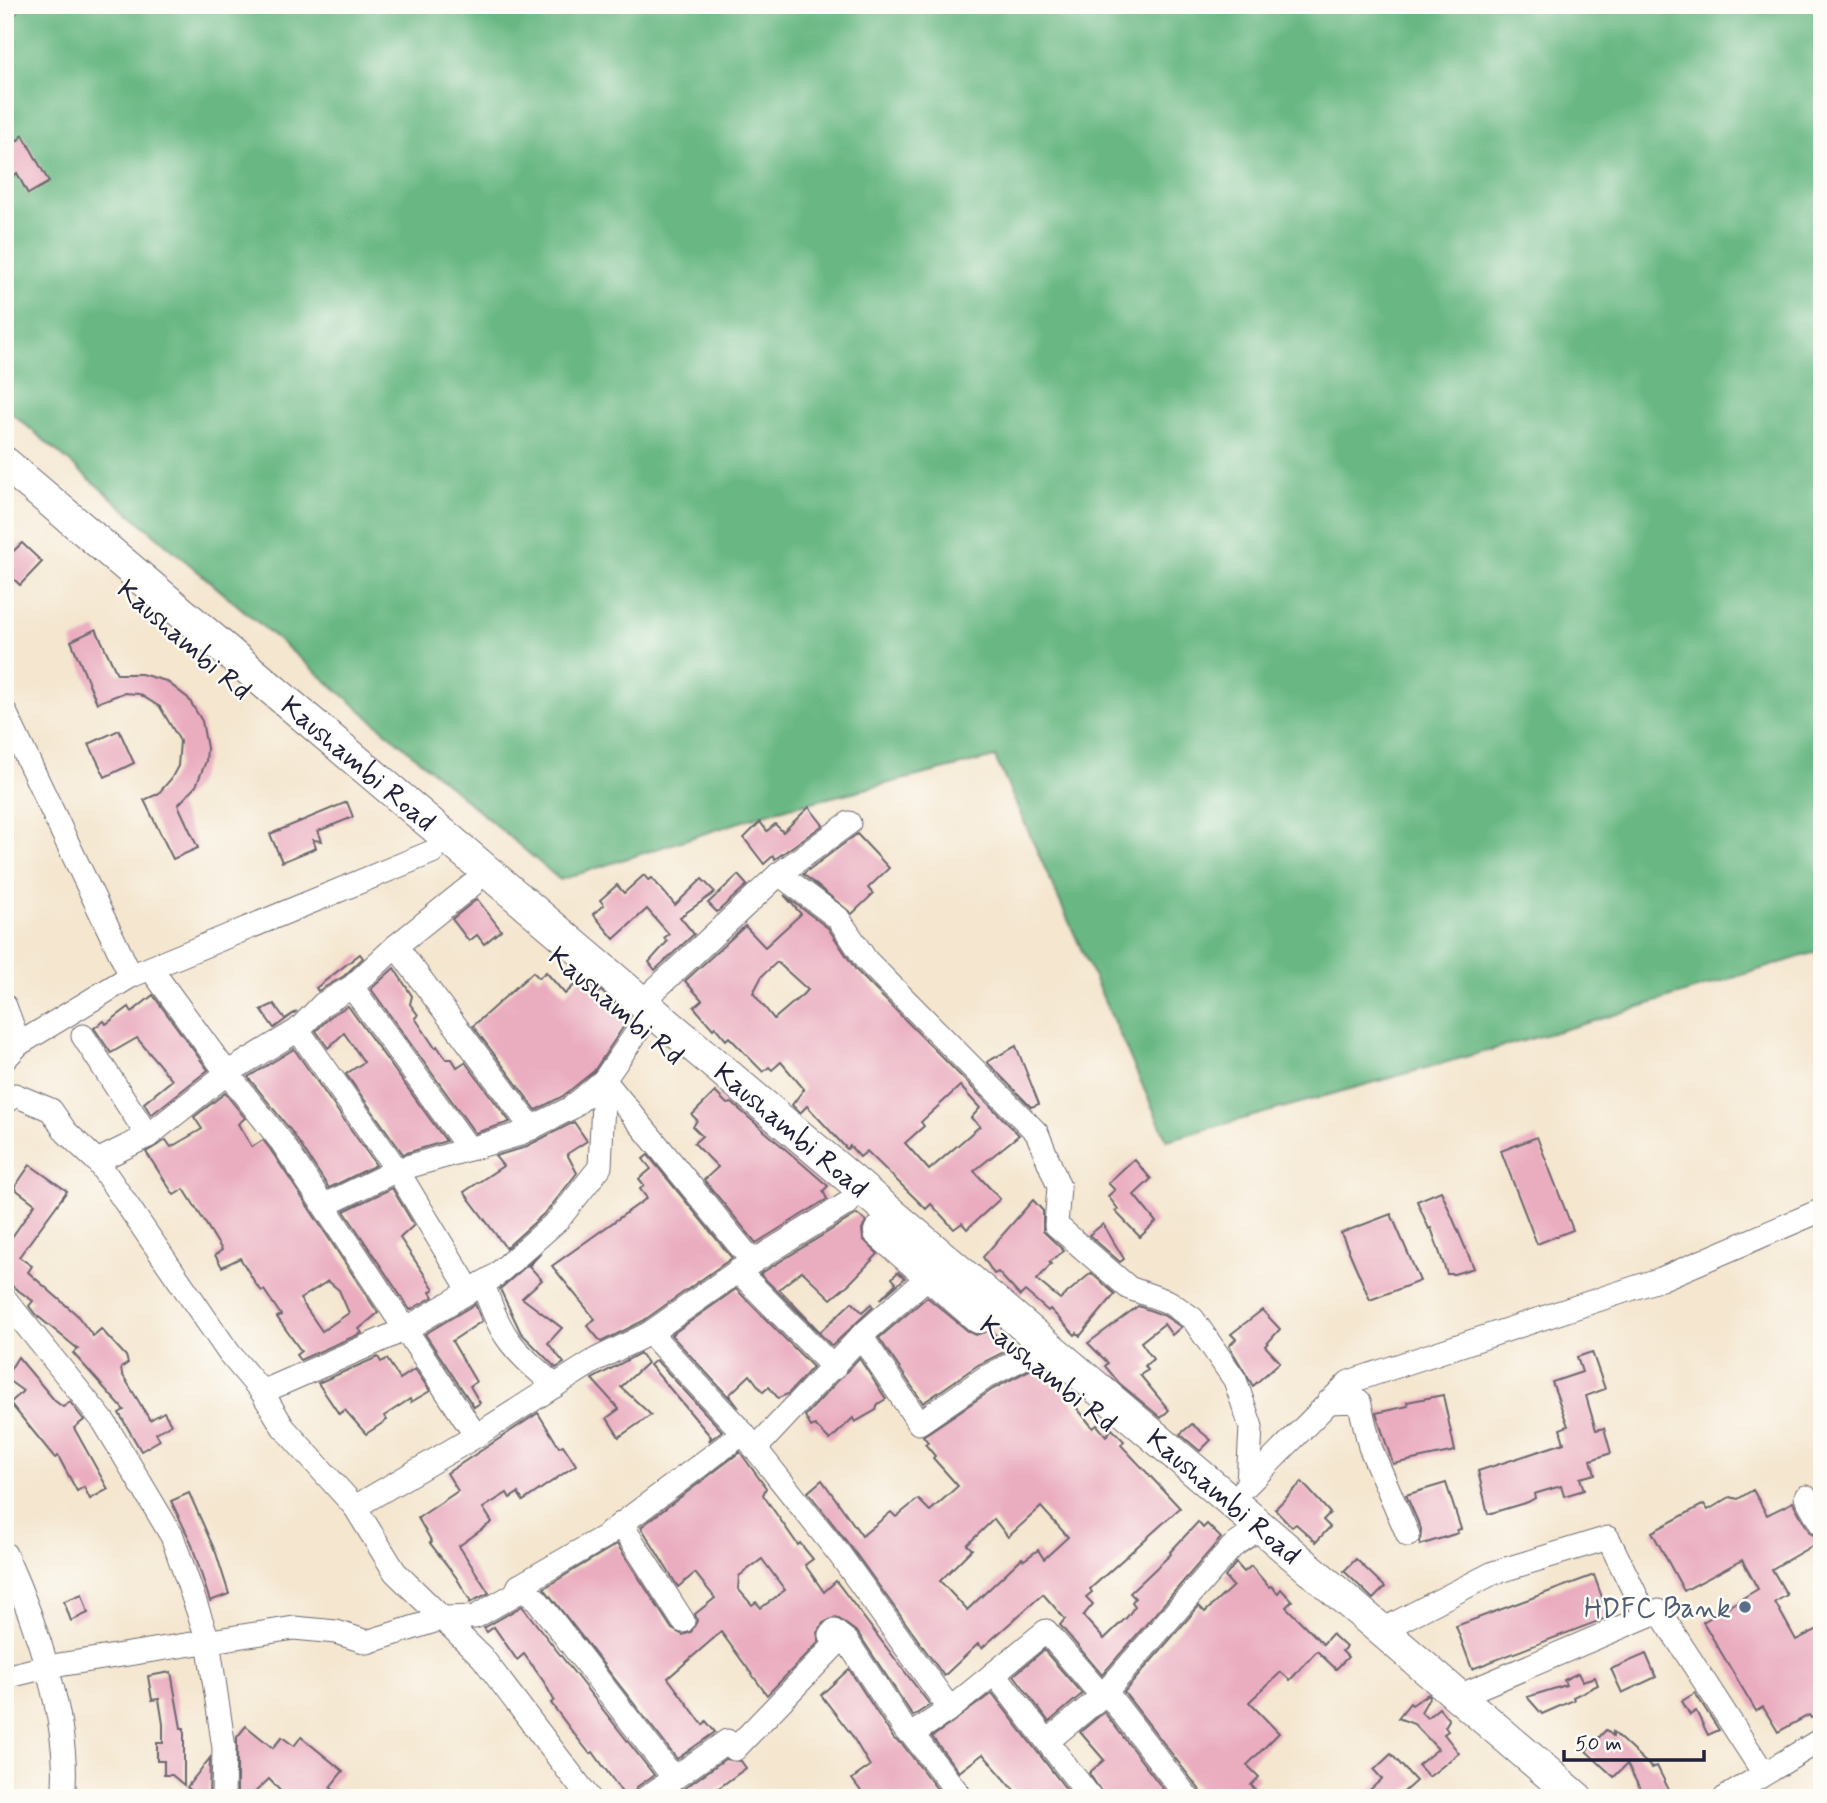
<svg xmlns="http://www.w3.org/2000/svg" width="1827" height="1803" font-family="Mynerve,sans-serif">
<style>
.forest{fill:#69b883;stroke:#466d5f;stroke-width:2}
.building{fill:#eaadc0;fill-rule:evenodd}
.lines{fill:none;stroke-linecap:round;stroke-linejoin:round}
.minor-casing{stroke:#6c676f;stroke-width:25}
.secondary-casing{stroke:#6c676f;stroke-width:34}
.minor{stroke:#fff;stroke-width:23}
.secondary{stroke:#fff;stroke-width:32}
.service-dot{fill:#5c6f8a;stroke:#fdfcf7;stroke-width:2.5}
.labels{text-anchor:middle;stroke-width:5;stroke-linejoin:round;paint-order:stroke}
.street-label{font-size:28px;fill:#22223b;stroke:#fdfcf7}
.service-label{font-size:28px;fill:#4e5e75;stroke:#fdfcf7;text-anchor:end}
</style>
<rect width="100%" height="100%" fill="#fdfcf7"/>
<filter id="ink" filterUnits="userSpaceOnUse"><feTurbulence type="fractalNoise" baseFrequency=".0143" numOctaves="2"/><feDisplacementMap in="SourceGraphic" scale="14" xChannelSelector="R" yChannelSelector="G"/><feConvolveMatrix kernelMatrix="1 2 1 2 8 2 1 2 1" color-interpolation-filters="sRGB"/></filter>
<filter id="wash" filterUnits="userSpaceOnUse"><feTurbulence type="fractalNoise" baseFrequency=".00686" numOctaves="4" result="noise"/><feDisplacementMap in="SourceGraphic" scale="28" xChannelSelector="R" yChannelSelector="G"/><feGaussianBlur stdDeviation="1.57" result="paint"/><feColorMatrix in="noise" values="0 0 0 0 0 0 0 0 0 0 0 0 0 0 0 0 0 1.4 0 .05"/><feComposite in="paint" operator="in"/></filter>
<g filter="url(#wash)">
<rect width="100%" height="100%" fill="#f4e6cf"/>
<!-- forest -->
<path class="forest" d="M26,5H1822V950L1598,1020L1167,1140L995,757L771,812L560,880L5,407V11Z"/>
<g id="blocks">
<!-- building -->
<g class="building">
<path d="M5,128L17,141L23,135L49,182L28,194L17,173L5,183Z"/>
<path d="M22,543L42,562L20,585L5,571V559Z"/>
<path d="M96,629L117,674H141L166,681L188,698L202,721L207,748L206,761L196,786L178,805L198,848L173,859L144,800L158,794L171,779L178,766L180,741L160,707L139,694L123,693L97,703L71,641Z"/>
<path d="M119,730L134,763L105,777L89,744Z"/>
<path d="M347,802L353,817L318,831L322,841L313,840L316,848L282,862L270,834Z"/>
<path d="M809,807L823,825L775,859L773,856L764,864L744,838L760,822L767,831L775,824L783,832Z"/>
<path d="M857,834L889,868L868,888L873,894L852,914L803,874Z"/>
<path d="M644,875L648,880L652,878L675,905L702,879L715,892L680,917L694,934L655,970L649,962L667,942L664,938L669,934L647,909L614,939L593,914L604,905L600,900L617,885L624,893Z"/>
<path d="M738,875L747,885L717,912L708,903Z"/>
<path d="M784,895L828,928L856,970L1019,1135L974,1171L1000,1199L967,1229L962,1223L954,1229L931,1204L926,1209L867,1151L860,1157L850,1146L847,1149L807,1106L800,1113L792,1105L804,1089L781,1062L772,1070L769,1067L763,1072L729,1037L726,1040L715,1027L713,1029L694,1007L702,1000L685,981L745,926L765,947L801,914ZM777,962L808,990L774,1019L753,993L762,976ZM960,1086L980,1108L971,1118L980,1126L929,1170L905,1143L924,1126L921,1122Z"/>
<path d="M477,899L501,930L484,944L477,935L469,941L452,919Z"/>
<path d="M360,954L363,958L344,976L318,991L316,988Z"/>
<path d="M394,968L412,996L410,1004L418,1015L415,1018L435,1048L437,1046L446,1059H452L457,1067L465,1062L510,1122L475,1133L371,989Z"/>
<path d="M533,972L539,978L546,972L565,994L583,977L598,993L601,991L630,1017L594,1071L563,1096L536,1110L473,1026Z"/>
<path d="M153,995L208,1070L151,1115L144,1103L172,1080L137,1038L111,1053L94,1028L104,1021L106,1024L129,1007L132,1012Z"/>
<path d="M274,1004L285,1019L297,1011L274,1028L261,1010Z"/>
<path d="M348,1006L446,1141L403,1154L346,1074L364,1062L344,1033L328,1048L316,1031L332,1015Z"/>
<path d="M1016,1046L1039,1104L1031,1107L987,1062Z"/>
<path d="M294,1049L376,1165L329,1188L292,1132L248,1077Z"/>
<path d="M715,1092L727,1104L732,1103L828,1186L823,1191L827,1199L756,1243L704,1180L718,1167L694,1143L702,1136L693,1127L697,1120L692,1115Z"/>
<path d="M225,1093L245,1118L238,1124L252,1147L263,1140L270,1149L378,1313L359,1329L362,1333L300,1360L296,1355L301,1351L277,1317L281,1315L264,1290L262,1291L257,1286L240,1258L222,1267L215,1255L222,1250L201,1216L184,1189L174,1195L146,1152L166,1140L171,1147L202,1129L194,1117ZM328,1281L339,1290L349,1313L322,1331L300,1299Z"/>
<path d="M574,1122L587,1141L567,1154L577,1173L548,1210L506,1248L464,1192L503,1166L495,1156L523,1148Z"/>
<path d="M1537,1137L1573,1230L1537,1244L1501,1151Z"/>
<path d="M648,1155L732,1258L643,1321L601,1342L587,1325L595,1319L552,1266L647,1198L640,1189L644,1185L639,1179L651,1169L643,1159Z"/>
<path d="M1134,1159L1151,1179L1134,1195L1156,1222L1140,1237L1115,1211L1118,1209L1108,1196L1115,1190L1108,1183Z"/>
<path d="M30,1165L67,1191L19,1257L32,1266L28,1272L76,1314L93,1336L101,1329L126,1356L128,1363L121,1368L122,1374L150,1420L164,1412L171,1424L156,1433L160,1440L141,1451L119,1413L124,1410L73,1353L78,1349L35,1314L29,1306L33,1301L5,1281V1247L35,1204L14,1188Z"/>
<path d="M392,1188L414,1225L400,1238L434,1289L430,1292L433,1297L410,1310L344,1211Z"/>
<path d="M1441,1191L1474,1268L1454,1274H1447L1431,1228L1429,1229L1417,1201Z"/>
<path d="M1033,1200L1043,1211V1231L1064,1251L1049,1262L1051,1264L1037,1280L1060,1299L1091,1273L1115,1294L1080,1336L1077,1333L1075,1335L1050,1309L1048,1311L1025,1291L1020,1296L998,1272L994,1274L983,1257Z"/>
<path d="M857,1214L866,1221L862,1229L863,1239L878,1254L850,1283L831,1299L802,1271L779,1289L820,1332L852,1302L862,1312L871,1304L873,1307L832,1346L760,1274Z"/>
<path d="M1391,1214L1420,1281L1370,1300L1341,1233Z"/>
<path d="M1103,1224L1124,1259L1120,1262L1089,1235Z"/>
<path d="M541,1253L529,1266L542,1280L522,1298L562,1328L548,1343L564,1363L556,1368L521,1333L500,1289Z"/>
<path d="M898,1272L905,1278L880,1300L896,1283L892,1278Z"/>
<path d="M736,1289L813,1367L788,1394L778,1398L769,1387L763,1392L750,1375L729,1395L739,1408L671,1335Z"/>
<path d="M927,1297L968,1331L976,1335L991,1330L1008,1350L978,1365L923,1403L879,1338Z"/>
<path d="M475,1304L482,1321L452,1341L476,1382L470,1386L480,1403L474,1407L425,1334Z"/>
<path d="M1138,1306L1163,1315L1181,1327L1172,1335L1164,1324L1141,1342L1153,1359L1145,1366L1148,1370L1140,1375L1169,1410L1161,1418L1119,1383L1105,1366L1108,1363L1088,1343Z"/>
<path d="M1262,1310L1280,1329L1265,1346L1280,1362L1253,1386L1229,1346L1236,1339L1231,1334Z"/>
<path d="M1592,1352L1605,1389L1586,1396L1596,1430L1604,1428L1611,1453L1591,1460L1595,1474L1580,1478L1584,1490L1564,1496L1561,1486L1534,1494L1535,1498L1528,1502L1488,1514L1478,1471L1564,1443L1560,1429L1568,1426L1552,1382L1582,1372L1577,1357Z"/>
<path d="M640,1353L647,1363L621,1387L651,1415L619,1437L607,1418L619,1409L592,1379Z"/>
<path d="M18,1357L55,1401L63,1407L70,1402L84,1420L74,1428L108,1489L90,1499L84,1487L77,1491L58,1456L55,1458L10,1403L23,1391L5,1378Z"/>
<path d="M378,1357L381,1362L387,1359L400,1379L415,1369L430,1391L411,1402L410,1399L384,1416L387,1420L366,1434L345,1410L339,1414L318,1383Z"/>
<path d="M859,1358L886,1399L878,1404L876,1410L855,1422L853,1418L830,1440L815,1425L811,1427L805,1416Z"/>
<path d="M656,1360L722,1431L709,1441L711,1437L650,1365Z"/>
<path d="M1035,1367L1072,1402L1093,1428L1097,1425L1106,1436L1112,1429L1124,1441L1121,1445L1180,1508L1090,1589L1092,1592L1086,1597L1093,1604L1083,1616L1104,1639L1127,1617L1135,1606L1132,1602L1135,1598L1130,1593L1171,1554L1170,1552L1198,1522L1203,1528L1207,1524L1221,1538L1102,1675L1060,1625L1065,1619L1043,1594L982,1648L978,1644L944,1676L851,1547L808,1492L822,1480L862,1536L891,1512L896,1517L918,1499L930,1511L958,1486L933,1458L935,1456L925,1444L928,1442L923,1436L993,1389ZM1041,1507L1068,1537L1044,1559L1038,1550L1024,1560L1022,1558L967,1610L940,1581L972,1549L967,1545L994,1519L1008,1537Z"/>
<path d="M1443,1395L1455,1451L1393,1464L1376,1413L1408,1406L1407,1402Z"/>
<path d="M538,1413L559,1447L563,1445L576,1465L523,1501L518,1493L510,1498L507,1493L483,1508L492,1522L459,1546L489,1593L469,1603L471,1602L456,1577L430,1543L432,1542L418,1518L458,1491L447,1473Z"/>
<path d="M1192,1424L1211,1440L1200,1451L1180,1434Z"/>
<path d="M740,1452L766,1488L763,1495L798,1545L800,1543L813,1559L805,1565L824,1592L836,1581L930,1705L913,1716L858,1633L836,1617L823,1623L817,1633L819,1642L767,1695L721,1632L668,1678L703,1725L706,1721L715,1732L677,1759L544,1588L617,1544L672,1629L683,1635L691,1632L697,1621L695,1614L715,1598L695,1573L678,1587L641,1527ZM762,1559L785,1590L761,1608L756,1602L752,1605L738,1589L739,1576Z"/>
<path d="M1302,1482L1330,1513L1323,1520L1330,1527L1316,1542L1296,1524L1292,1527L1275,1509Z"/>
<path d="M1446,1483L1461,1529L1457,1530L1458,1533L1420,1545L1421,1529L1406,1495Z"/>
<path d="M1753,1490L1767,1515L1793,1502L1810,1533L1822,1540L1772,1569L1787,1595L1775,1602L1796,1640L1822,1627V1713L1811,1718L1809,1715L1778,1732L1763,1707L1756,1711L1703,1622L1758,1589L1742,1560L1684,1591L1652,1532L1704,1504L1708,1510L1730,1497L1738,1499Z"/>
<path d="M189,1493L216,1553L229,1594L210,1601L191,1542L171,1501Z"/>
<path d="M1356,1559L1385,1587L1373,1599L1344,1571Z"/>
<path d="M1236,1563L1244,1572L1251,1566L1269,1587L1271,1586L1278,1593L1281,1589L1292,1601L1286,1607L1323,1644L1332,1634L1346,1647L1342,1651L1348,1657L1336,1669L1317,1651L1290,1680L1281,1672L1249,1702L1279,1733L1247,1765L1259,1777L1251,1785L1263,1798H1202L1199,1789L1124,1692L1199,1606L1205,1612L1233,1586L1225,1577Z"/>
<path d="M1594,1575L1609,1617L1472,1669L1456,1626Z"/>
<path d="M82,1594L88,1613L71,1621L64,1601Z"/>
<path d="M522,1606L654,1775L637,1787L632,1798H626L593,1752L590,1754L571,1730L551,1703L554,1700L544,1682L524,1654L517,1660L494,1627L487,1632L484,1628Z"/>
<path d="M1044,1650L1082,1694L1049,1722L1014,1675Z"/>
<path d="M1646,1654L1656,1677L1622,1693L1611,1669Z"/>
<path d="M849,1669L894,1739L903,1745L944,1798H866L852,1779L870,1766L851,1734L821,1695Z"/>
<path d="M171,1672L181,1728H184V1785L172,1775H164V1761H157V1743H163V1724L159,1699L152,1700L148,1676Z"/>
<path d="M1578,1673L1582,1681L1595,1677L1598,1685L1573,1697L1574,1700L1542,1714L1527,1697L1566,1685L1564,1680Z"/>
<path d="M992,1693L1073,1798H1021L983,1754L959,1772L932,1737Z"/>
<path d="M1695,1693L1719,1730L1708,1735L1696,1711L1690,1715L1682,1701Z"/>
<path d="M1428,1694L1430,1696L1421,1712L1427,1718L1439,1708L1449,1720L1445,1727L1448,1731L1444,1734L1459,1753L1429,1777L1418,1765L1438,1749L1414,1724L1398,1718L1410,1703L1412,1705Z"/>
<path d="M1104,1712L1170,1798H1105L1089,1773L1104,1760L1080,1732Z"/>
<path d="M246,1726L273,1748L282,1737L294,1746L301,1737L343,1771L330,1787L343,1798H287L269,1779L249,1798H237V1737Z"/>
<path d="M1606,1730L1613,1736V1732L1652,1768L1657,1766L1673,1798H1645L1627,1764L1614,1777L1586,1751Z"/>
<path d="M1391,1754L1416,1781L1397,1798H1361L1382,1779L1374,1770Z"/>
<path d="M210,1758L209,1798H200L187,1787Z"/>
<path d="M725,1759L741,1761L746,1768L705,1798H671Z"/>
</g>
</g>
</g>
<g filter="url(#ink)">
<use href="#blocks" fill-opacity="0" stroke="#6c676f" stroke-width="2"/>
<g class="lines">
<!-- minor casing -->
<g class="minor-casing">
<g id="minor">
<path d="M5,6L8,5"/>
<path d="M5,712L131,976"/>
<path d="M779,874L838,918L866,960L1037,1133L1059,1187L1056,1225L1129,1288L1169,1302L1193,1319L1235,1380L1251,1427L1248,1483"/>
<path d="M396,946L532,1128"/>
<path d="M151,969L227,1073L281,1141L476,1436"/>
<path d="M352,987L469,1149"/>
<path d="M643,1001L779,874L849,823"/>
<path d="M5,1006L19,1044"/>
<path d="M298,1030L397,1170L470,1291"/>
<path d="M83,1036L148,1136"/>
<path d="M5,1059L19,1044L131,976L432,852"/>
<path d="M604,1080L753,1262"/>
<path d="M5,1102L15,1095L51,1110L66,1132L97,1161L229,1353L262,1392L283,1427L355,1507L395,1572L482,1657L589,1798"/>
<path d="M97,1161L148,1136L227,1073L298,1030L323,1004L352,987L396,946L472,885"/>
<path d="M325,1205L397,1170L517,1135L571,1108L604,1080L642,1025"/>
<path d="M738,1271L834,1368"/>
<path d="M483,1283C500,1338 513,1349 555,1386"/>
<path d="M5,1299L104,1422L172,1536L208,1640L224,1748L223,1798"/>
<path d="M650,1333L738,1271L848,1203"/>
<path d="M861,1336L919,1423L986,1377L1027,1356"/>
<path d="M262,1392L406,1329L495,1276L558,1220L600,1167L604,1080"/>
<path d="M1328,1402L1359,1401L1370,1447L1408,1535"/>
<path d="M755,1449L861,1336L929,1276"/>
<path d="M1246,1486L1349,1382L1661,1279L1822,1210"/>
<path d="M1806,1497L1822,1526"/>
<path d="M355,1507L476,1436L597,1359L650,1333L743,1433L840,1555L950,1709"/>
<path d="M621,1524L683,1621"/>
<path d="M5,1554C35,1620 72,1725 63,1798"/>
<path d="M519,1586L537,1600L674,1778"/>
<path d="M1382,1630L1493,1573L1608,1538L1646,1616"/>
<path d="M994,1673L1091,1798"/>
<path d="M5,1677L46,1667L294,1628L336,1632L367,1642L444,1618L475,1617L515,1594L519,1586L604,1537L743,1433"/>
<path d="M1459,1696L1659,1611L1763,1772"/>
<path d="M912,1734L950,1709L1046,1631L1102,1696L1107,1693L1188,1798"/>
<path d="M1048,1741L1102,1696L1232,1547L1248,1536"/>
<path d="M646,1798L727,1741L735,1749L835,1645L831,1635L834,1631L847,1641L906,1731L912,1734L962,1798"/>
<path d="M1725,1798L1822,1739"/>
</g>
</g>
<!-- secondary casing -->
<g class="secondary-casing">
<g id="secondary">
<path id="s1" d="M5,463L1233,1503L1577,1798"/>
<path d="M880,1232L979,1317"/>
</g>
</g>
<!-- minor -->
<use href="#minor" class="minor"/>
<!-- secondary -->
<use href="#secondary" class="secondary"/>
</g>
</g>
<!-- markers -->
<circle class="service-dot" cx="1745" cy="1607" r="7"/>
<g class="labels">
<!-- street labels -->
<g class="street-label">
<text transform="translate(185 639) rotate(41)" y="10">Kaushambi Rd</text>
<text dy="10" stroke="none"><textPath href="#s1" startOffset="464">Kaushambi Road</textPath></text>
<text transform="translate(617 1005) rotate(40)" y="10">Kaushambi Rd</text>
<text dy="10" stroke="none"><textPath href="#s1" startOffset="1031">Kaushambi Road</textPath></text>
<text transform="translate(1049 1373) rotate(39)" y="10">Kaushambi Rd</text>
<text dy="10" stroke="none"><textPath href="#s1" startOffset="1598">Kaushambi Road</textPath></text>
</g>
<!-- service labels -->
<g class="service-label">
<text x="1731" y="1617">HDFC Bank</text>
</g>
</g>
<!-- margin -->
<rect width="1827" height="1803" fill="none" stroke="#fdfcf7" stroke-width="28"/>
<!-- scale -->
<path d="M1564 1750v10h140v-10" fill="none" stroke="#22223b" stroke-width="3.5"/>
<text x="1575" y="1750" font-size="21" fill="#22223b" stroke="#fdfcf7" stroke-width="5" paint-order="stroke">50 m</text>
</svg>
